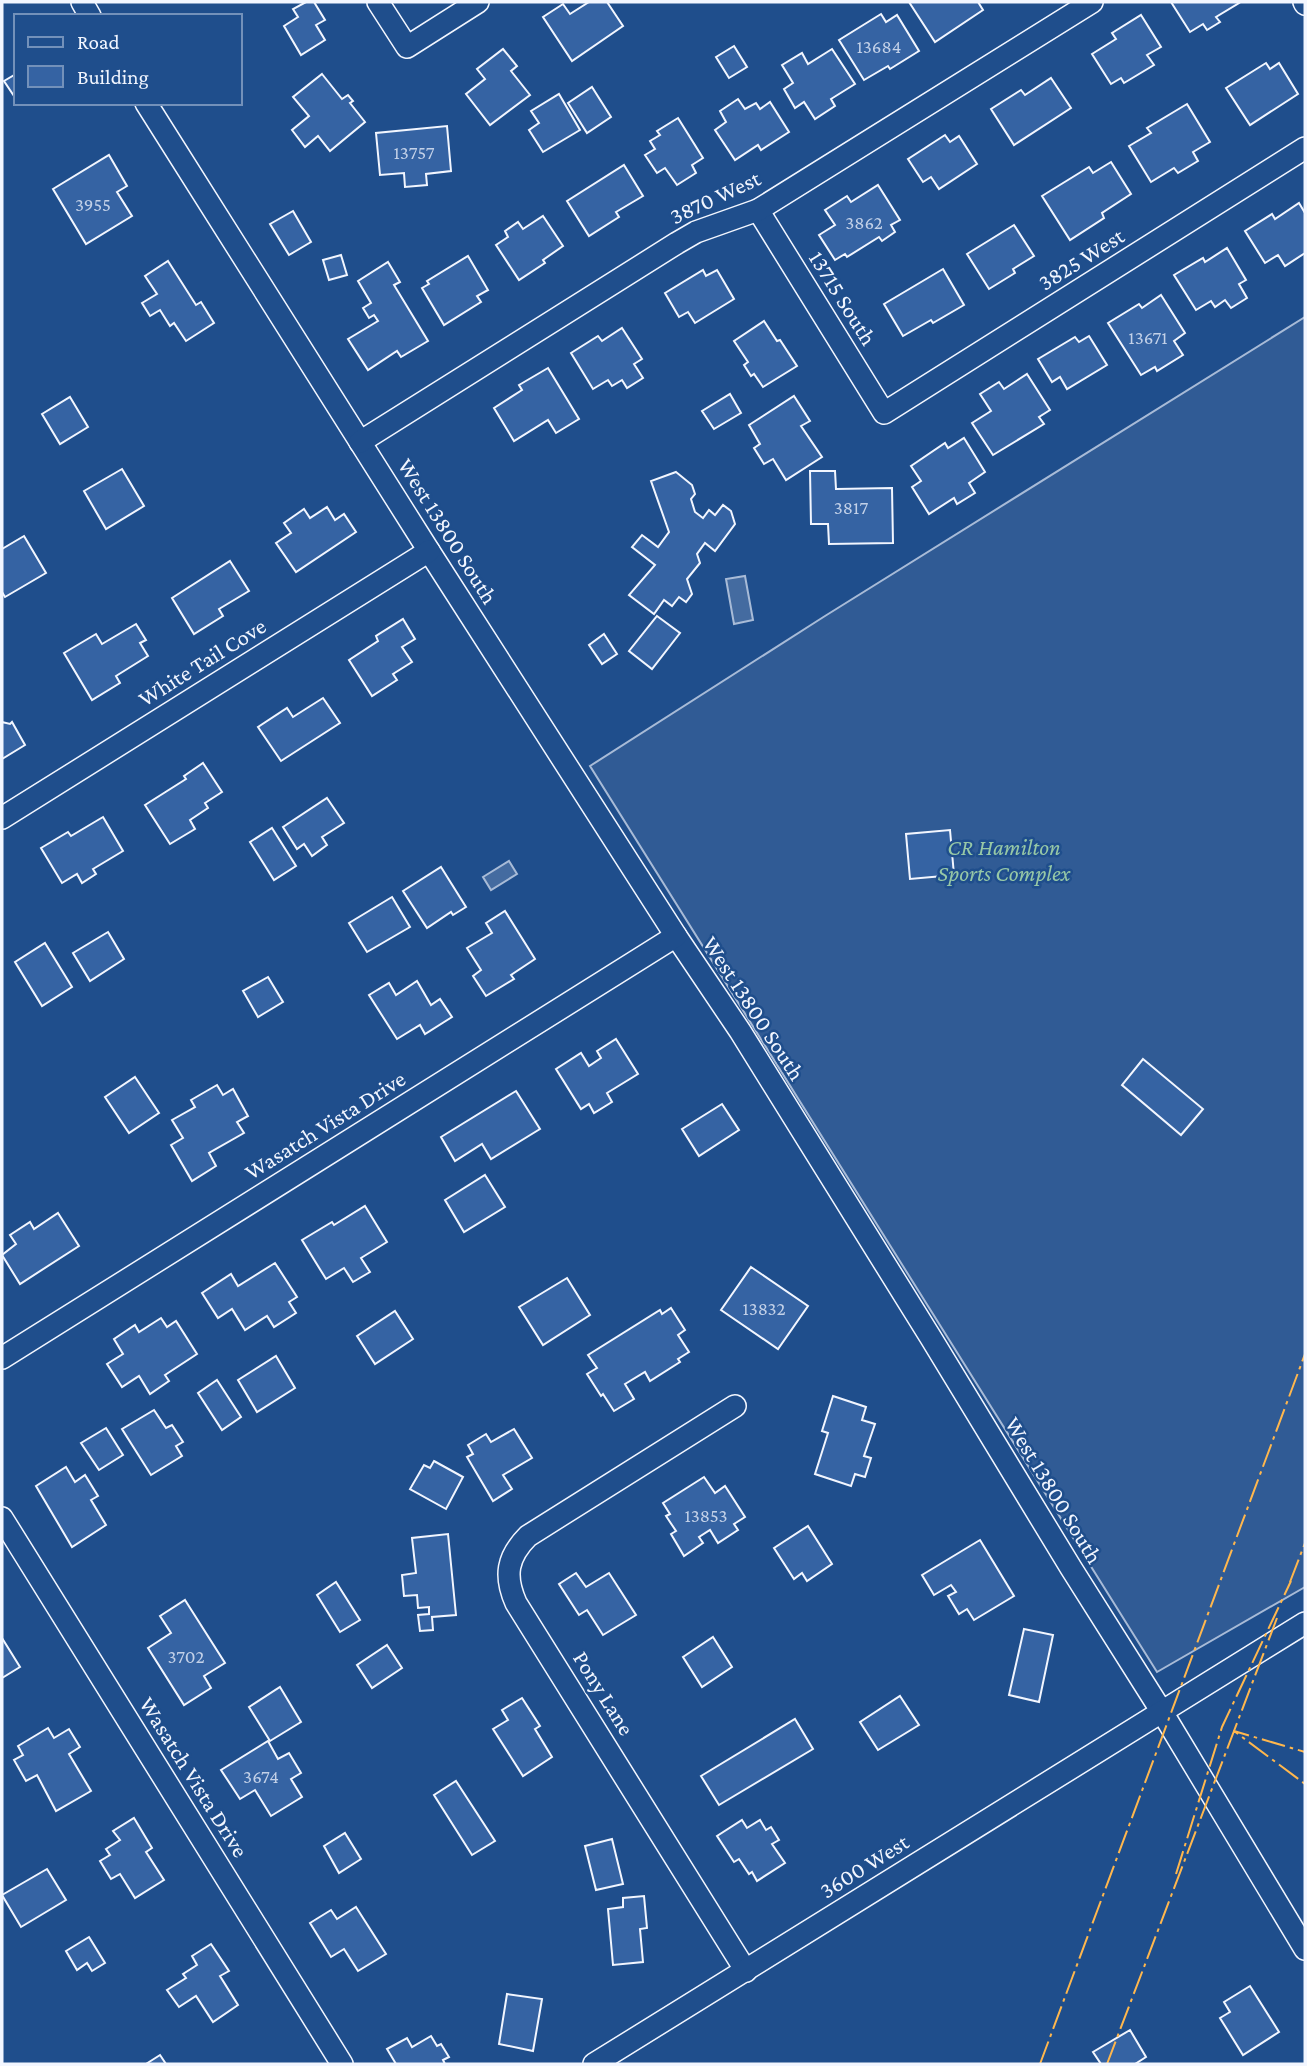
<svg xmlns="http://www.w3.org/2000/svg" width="1307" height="2066" font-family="'Crimson Pro',serif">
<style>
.built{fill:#305b95;stroke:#a8bbd7;stroke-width:2}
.water{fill:#446ba0;stroke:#a8bbd7;stroke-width:2}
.building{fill:#3563a3;stroke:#f2f6ff;stroke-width:2}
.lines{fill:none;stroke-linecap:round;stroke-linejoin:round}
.minor-casing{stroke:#f2f6ff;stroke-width:24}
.minor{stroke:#1f4e8c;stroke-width:21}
.power{stroke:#ffb74d;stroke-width:2;stroke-dasharray:24 5 3.5 5;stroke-linecap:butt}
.labels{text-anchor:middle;stroke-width:5;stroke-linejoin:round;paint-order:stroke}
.number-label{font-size:19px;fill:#c3d1e8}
.street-label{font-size:23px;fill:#f2f6ff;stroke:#1f4e8c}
.park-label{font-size:23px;font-style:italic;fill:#97c8a6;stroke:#1f4e8c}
</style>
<rect width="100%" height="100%" fill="#1f4e8c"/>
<!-- built -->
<path class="built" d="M1305,317V1587L1157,1672L590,766L825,616Z"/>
<!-- water -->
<g class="water">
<path d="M745,576L753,620L734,624L726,579Z"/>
<path d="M509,861L517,874L491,890L483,877Z"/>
</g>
<!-- building -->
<g class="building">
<path d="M306,2H314L325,20L316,25L325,40L301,55L284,26L298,17L293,9Z"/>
<path d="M589,2H607L623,26L572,61L543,17L563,4L570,14Z"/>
<path d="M909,2H978L983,10L935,42Z"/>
<path d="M1171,2H1238L1239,3L1216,17L1220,22L1207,30L1203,24L1190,32Z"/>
<path d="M881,14L886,22L897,15L919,51L890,69L888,66L864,80L839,40Z"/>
<path d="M1141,15L1161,47L1147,55L1154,65L1124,83L1121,78L1111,84L1092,54L1116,39L1112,33Z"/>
<path d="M734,46L747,67L729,78L716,57Z"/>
<path d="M503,49L517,66L511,71L530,95L490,125L466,94L485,79L477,69Z"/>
<path d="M832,49L855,84L831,99L835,106L815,119L804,102L795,108L784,89L793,83L782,65L802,53L808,64Z"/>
<path d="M1266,63L1270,69L1279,63L1298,94L1250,125L1226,88Z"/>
<path d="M16,74V99L4,81Z"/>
<path d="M322,74L342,99L348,95L353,101L350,103L365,122L330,151L318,136L305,147L292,130L309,116L293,97Z"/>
<path d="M1051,78L1071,108L1014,145L991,109L1021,90L1025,95Z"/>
<path d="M592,87L611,117L587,133L568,103Z"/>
<path d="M559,94L580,130L543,152L529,130L539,123L531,111Z"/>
<path d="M738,99L745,109L756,103L760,109L770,102L789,132L761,150L758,145L735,160L715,130L726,122L720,111Z"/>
<path d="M1187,104L1210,142L1193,152L1198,161L1178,173L1174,168L1151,182L1129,146L1151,133L1147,128Z"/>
<path d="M678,118L703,158L692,165L696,173L677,185L665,168L657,173L645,155L655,149L650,141L660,135L657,131Z"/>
<path d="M447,126L451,171L426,174L427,185L405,187L404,173L380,175L376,133Z"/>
<path d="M945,135L950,142L959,136L977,164L939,189L931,177L923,182L908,159Z"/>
<path d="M109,155L127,186L117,192L132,216L86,244L53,189Z"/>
<path d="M1111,162L1131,194L1102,213L1104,218L1070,240L1042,196L1089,167L1093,173Z"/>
<path d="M624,165L643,196L616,212L619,217L589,236L567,201Z"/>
<path d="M878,185L900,220L891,225L895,232L882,241L879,237L847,257L845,254L835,260L819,235L835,225L825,210L847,196L851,202Z"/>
<path d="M1299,203L1305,213V253L1285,266L1278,255L1265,263L1245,231L1272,214L1275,219Z"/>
<path d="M293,211L311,242L289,255L270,224Z"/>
<path d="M543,216L563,246L543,260L545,263L519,280L496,245L508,237L505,231L518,222L523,229Z"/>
<path d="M1014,225L1034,256L1013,269L1015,273L989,289L967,254Z"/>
<path d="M1227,248L1246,280L1239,284L1247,298L1231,308L1225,300L1215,307L1211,301L1196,310L1174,275L1203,258L1205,262Z"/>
<path d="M341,255L347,275L329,280L323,260Z"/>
<path d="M468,256L488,290L477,296L481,302L444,325L422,288L429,284L427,281Z"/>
<path d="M168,261L196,305L201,302L214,323L186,341L174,323L170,326L160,310L150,316L142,303L157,294L145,276Z"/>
<path d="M388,262L400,282L394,285L428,341L401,357L397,351L368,370L348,339L378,321L374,315L369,318L363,308L371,303L358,281Z"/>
<path d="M943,269L964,305L933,323L931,320L903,336L884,304Z"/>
<path d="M703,270L706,276L717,270L734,299L695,323L688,312L679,317L665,293Z"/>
<path d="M1161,295L1185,333L1174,341L1183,355L1157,371L1155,367L1141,375L1108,323L1139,304L1142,308Z"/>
<path d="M764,321L777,341L780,340L797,366L763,387L754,374L751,376L744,365L748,362L734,341Z"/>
<path d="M622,328L642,359L634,364L643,378L627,388L622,380L612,386L608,380L593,389L571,353L598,336L602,341Z"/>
<path d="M1089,336L1107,365L1067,389L1060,377L1052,382L1038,359L1075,337L1079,342Z"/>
<path d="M548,368L579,419L556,433L548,420L514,441L494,408L522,390L519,385Z"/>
<path d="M1027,374L1050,410L1039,417L1044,424L993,455L972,423L991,411L980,394L999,382L1004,389Z"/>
<path d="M730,394L741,413L714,429L702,411Z"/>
<path d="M794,396L810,421L801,426L822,457L786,480L773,459L764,464L754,448L760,444L749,425Z"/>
<path d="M70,397L88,427L60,444L42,414Z"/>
<path d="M964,438L985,472L969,483L975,493L957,504L954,498L929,514L912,487L921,481L911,466L945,443L948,448Z"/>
<path d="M122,469L144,506L106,529L84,491Z"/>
<path d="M810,471H835L836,489L892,488L893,543L829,544L828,524H811Z"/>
<path d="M676,472L692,485L695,494L691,499L695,512L703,518L709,510L715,515L723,505L731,511L735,524L715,551L705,543L697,554L700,563L687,579L692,594L686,602L679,597L672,606L664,600L654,614L629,595L655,565L632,547L642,535L658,547L669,532L651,481Z"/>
<path d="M327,507L335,520L344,514L356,532L296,572L276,543L291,533L284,523L304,509L310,518Z"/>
<path d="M24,536L46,573L5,597L2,592V549Z"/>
<path d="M230,561L249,591L219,609L223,616L194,634L172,598Z"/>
<path d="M657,616L680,633L652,669L629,651Z"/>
<path d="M403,619L415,639L402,647L412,662L393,674L397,680L372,696L349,660L378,641L376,636Z"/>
<path d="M136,624L146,640L140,643L148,656L116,676L120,683L92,700L64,653L96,634L102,644Z"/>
<path d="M604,634L617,654L602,664L589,645Z"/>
<path d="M323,698L340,723L281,761L258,727L287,708L293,717Z"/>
<path d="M2,722L10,724L12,722L25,745L2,759Z"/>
<path d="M203,763L222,792L205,803L208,808L190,820L195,829L170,844L145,805L186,779L184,776Z"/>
<path d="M327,798L344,823L322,837L327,845L312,856L304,844L297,849L283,827Z"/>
<path d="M103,817L123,851L93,869L96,874L82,883L77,874L62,883L41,848L68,832L71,836Z"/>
<path d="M272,828L296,866L274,880L250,842Z"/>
<path d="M950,830L954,875L910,879L906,834Z"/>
<path d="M441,867L466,907L453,915L451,912L427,928L403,891Z"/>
<path d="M392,897L410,927L367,952L349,923Z"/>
<path d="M505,911L535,959L511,975L514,979L486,996L473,976L481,970L467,948L492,933L486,923Z"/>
<path d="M108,932L124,959L90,981L73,953Z"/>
<path d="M45,943L72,987L42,1006L15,962Z"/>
<path d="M268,977L283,1002L258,1017L243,991Z"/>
<path d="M417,981L431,1005L440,999L452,1017L425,1034L420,1025L397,1039L369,995L389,983L396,995Z"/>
<path d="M616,1039L638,1074L607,1093L612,1102L594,1113L589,1104L581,1109L556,1069L581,1053L589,1066L601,1058L597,1051Z"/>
<path d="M1143,1059L1203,1109L1181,1135L1122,1085Z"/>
<path d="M135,1077L159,1113L129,1133L105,1097Z"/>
<path d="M217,1085L223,1095L233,1089L248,1116L237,1122L244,1133L209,1153L216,1166L192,1181L171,1145L183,1138L172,1120L195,1107L191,1100Z"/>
<path d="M516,1091L540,1129L491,1159L482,1144L455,1161L441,1137Z"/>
<path d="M722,1104L739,1130L699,1156L682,1129Z"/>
<path d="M485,1175L505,1207L464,1232L445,1200Z"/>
<path d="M365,1206L387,1242L361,1258L370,1272L353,1282L344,1268L326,1279L302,1240L332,1222L334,1225Z"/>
<path d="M58,1213L79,1246L20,1284L2,1255L16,1244L10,1235L30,1222L34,1229Z"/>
<path d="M275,1263L297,1297L289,1302L296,1313L274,1327L267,1316L245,1330L232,1309L218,1318L202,1293L231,1274L238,1286Z"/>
<path d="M751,1267L808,1306L778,1349L721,1310Z"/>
<path d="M567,1278L590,1315L543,1345L519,1307Z"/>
<path d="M671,1308L685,1330L678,1335L689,1352L678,1359L680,1362L650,1381L645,1372L625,1384L634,1399L614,1411L603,1394L601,1396L587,1374L597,1368L588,1355L660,1310L662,1314Z"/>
<path d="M395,1311L413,1339L375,1364L357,1336Z"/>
<path d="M161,1318L167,1327L176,1321L197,1354L165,1375L169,1381L150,1394L139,1376L122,1387L107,1364L123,1354L114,1339L135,1325L139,1332Z"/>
<path d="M276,1356L295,1388L257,1412L238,1380Z"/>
<path d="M217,1380L241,1417L222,1430L198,1393Z"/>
<path d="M833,1396L866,1407L862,1420L875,1424L864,1456L871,1458L865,1477L855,1474L851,1486L815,1474L828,1433L822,1431Z"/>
<path d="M154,1410L166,1428L172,1425L183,1442L176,1446L182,1456L151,1475L122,1429Z"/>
<path d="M106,1428L123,1455L99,1470L81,1443Z"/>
<path d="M514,1429L532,1458L503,1475L512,1489L493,1501L467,1457L473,1454L468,1445L486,1434L491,1442Z"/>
<path d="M434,1461L463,1477L446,1509L410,1489L424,1465L430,1468Z"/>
<path d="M66,1467L75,1482L85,1475L98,1496L91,1500L106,1525L72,1547L36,1486Z"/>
<path d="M704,1477L715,1493L725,1486L745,1517L734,1524L738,1530L718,1543L710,1530L699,1537L703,1543L684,1556L671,1534L676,1531L666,1516L670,1514L663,1503Z"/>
<path d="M808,1526L832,1564L807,1581L802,1573L794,1579L774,1548Z"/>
<path d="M448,1534L456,1615L432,1617L433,1630L420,1631L418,1615L429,1614V1607L418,1608L417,1595L404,1596L402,1575L416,1573L412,1538Z"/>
<path d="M980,1540L1014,1596L974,1620L967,1609L959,1614L948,1596L956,1592L951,1585L934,1595L922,1575Z"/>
<path d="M576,1573L586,1587L609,1573L636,1615L603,1635L587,1610L579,1615L559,1584Z"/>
<path d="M336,1582L360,1620L340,1632L317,1595Z"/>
<path d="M185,1600L225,1663L204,1676L211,1688L184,1705L148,1648L171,1633L160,1616Z"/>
<path d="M1024,1629L1053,1635L1039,1702L1009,1695Z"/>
<path d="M713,1637L732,1667L702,1687L683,1657Z"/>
<path d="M2,1638L20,1667L2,1678Z"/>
<path d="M387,1645L402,1668L372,1688L357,1665Z"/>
<path d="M280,1687L301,1722L270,1741L249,1707Z"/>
<path d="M900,1696L919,1725L878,1750L860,1722Z"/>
<path d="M522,1698L540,1726L535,1729L552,1757L523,1776L493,1729L508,1720L502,1710Z"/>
<path d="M795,1719L813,1749L719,1805L701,1776Z"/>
<path d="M48,1728L54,1738L69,1729L80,1747L69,1754L91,1791L56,1811L37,1775L26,1781L14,1760L23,1755L18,1746Z"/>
<path d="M268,1741L278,1759L289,1753L301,1773L291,1779L302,1797L271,1816L255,1790L240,1799L221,1770Z"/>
<path d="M456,1781L495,1841L472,1855L434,1795Z"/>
<path d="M134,1818L152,1848L146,1852L164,1880L135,1898L120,1874L111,1879L100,1861L110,1855L106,1849L120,1840L113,1831Z"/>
<path d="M742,1820L747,1828L760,1820L766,1830L771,1827L779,1840L772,1844L785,1863L757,1881L752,1872L749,1874L739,1859L734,1862L717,1836Z"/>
<path d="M345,1833L361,1859L339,1873L324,1846Z"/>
<path d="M612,1839L623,1884L596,1890L585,1846Z"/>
<path d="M47,1869L66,1900L21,1927L2,1895Z"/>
<path d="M644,1896L647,1928L640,1929L643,1962L613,1965L608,1909L623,1907V1898Z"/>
<path d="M356,1907L386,1954L358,1971L344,1949L331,1957L310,1923L331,1910L337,1919Z"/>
<path d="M89,1937L105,1963L92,1971L87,1963L77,1970L66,1951Z"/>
<path d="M211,1944L229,1971L220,1976L238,2005L213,2022L196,1996L179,2007L167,1990L186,1978L183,1974L197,1965L192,1956Z"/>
<path d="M1250,1986L1279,2032L1243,2055L1220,2018L1230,2012L1224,2002Z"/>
<path d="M507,1994L542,1999L533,2051L499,2044Z"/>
<path d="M1130,2030L1146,2057L1135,2064H1101L1093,2052Z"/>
<path d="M431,2036L437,2046L441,2044L449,2057L443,2060L445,2064H396L387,2049L407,2038L412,2047Z"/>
<path d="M160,2055L166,2064H146Z"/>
</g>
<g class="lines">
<!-- minor casing -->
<g class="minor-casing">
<g id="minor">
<path d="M82,2L90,16"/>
<path d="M378,2L407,47L478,2"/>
<path d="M1304,2L1305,4"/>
<path d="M146,103L429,551L676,936L740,1031L931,1338L1071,1568L1162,1712L1305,1949"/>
<path d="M758,210L884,413L1305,148"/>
<path d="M360,442L677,243L696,232L758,210L1092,2"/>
<path d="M2,818L429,551"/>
<path d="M2,1358L676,936"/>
<path d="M735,1406L528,1536C507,1557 504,1576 516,1603L746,1971"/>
<path d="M2,1518L342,2064"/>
<path d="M594,2064L1305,1623"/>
</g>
</g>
<!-- minor -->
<use href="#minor" class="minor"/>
<!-- power -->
<g class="power">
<path d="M1290,1582L1305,1543"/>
<path d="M1277,1618L1234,1731L1305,1752"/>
<path d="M1176,1874L1222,1727L1291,1581"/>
<path d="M1040,2064L1305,1354"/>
<path d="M1107,2064L1234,1731L1305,1784"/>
</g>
</g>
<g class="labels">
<!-- number labels -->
<g class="number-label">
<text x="879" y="53">13684</text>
<text x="414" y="159">13757</text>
<text x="93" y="211">3955</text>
<text x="864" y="229">3862</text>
<text x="1148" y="344">13671</text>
<text x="851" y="514">3817</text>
<text x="764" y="1315">13832</text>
<text x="706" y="1522">13853</text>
<text x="186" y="1663">3702</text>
<text x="261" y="1783">3674</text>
</g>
<!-- street labels -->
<g class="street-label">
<text transform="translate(715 197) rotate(-25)" y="8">3870 West</text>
<text transform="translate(1081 259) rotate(-32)" y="8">3825 West</text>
<text transform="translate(843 298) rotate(58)" y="8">13715 South</text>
<text transform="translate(448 531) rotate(58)" y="8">West 13800 South</text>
<text transform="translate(202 662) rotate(-32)" y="8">White Tail Cove</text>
<text transform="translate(754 1008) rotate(57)" y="8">West 13800 South</text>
<text transform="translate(325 1125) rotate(-32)" y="8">Wasatch Vista Drive</text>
<text transform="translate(1054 1490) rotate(59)" y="8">West 13800 South</text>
<text transform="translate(604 1693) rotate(58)" y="8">Pony Lane</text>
<text transform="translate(194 1777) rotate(58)" y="8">Wasatch Vista Drive</text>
<text transform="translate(864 1866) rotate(-32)" y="8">3600 West</text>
</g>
<!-- park labels -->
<g class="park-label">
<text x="1004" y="855">CR Hamilton<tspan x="1004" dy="26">Sports Complex</tspan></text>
</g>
</g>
<!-- border -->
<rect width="1307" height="2066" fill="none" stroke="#f2f6ff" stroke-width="7"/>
<!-- legend -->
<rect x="14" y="14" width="228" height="91" fill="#1f4e8c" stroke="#7391ba" stroke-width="2"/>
<rect x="28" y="37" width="35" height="10" fill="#1f4e8c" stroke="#7391ba" stroke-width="2"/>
<text x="77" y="49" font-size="21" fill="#f2f6ff">Road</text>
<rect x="28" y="66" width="35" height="21" fill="#3563a3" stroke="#7391ba" stroke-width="2"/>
<text x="77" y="84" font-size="21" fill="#f2f6ff">Building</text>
</svg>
